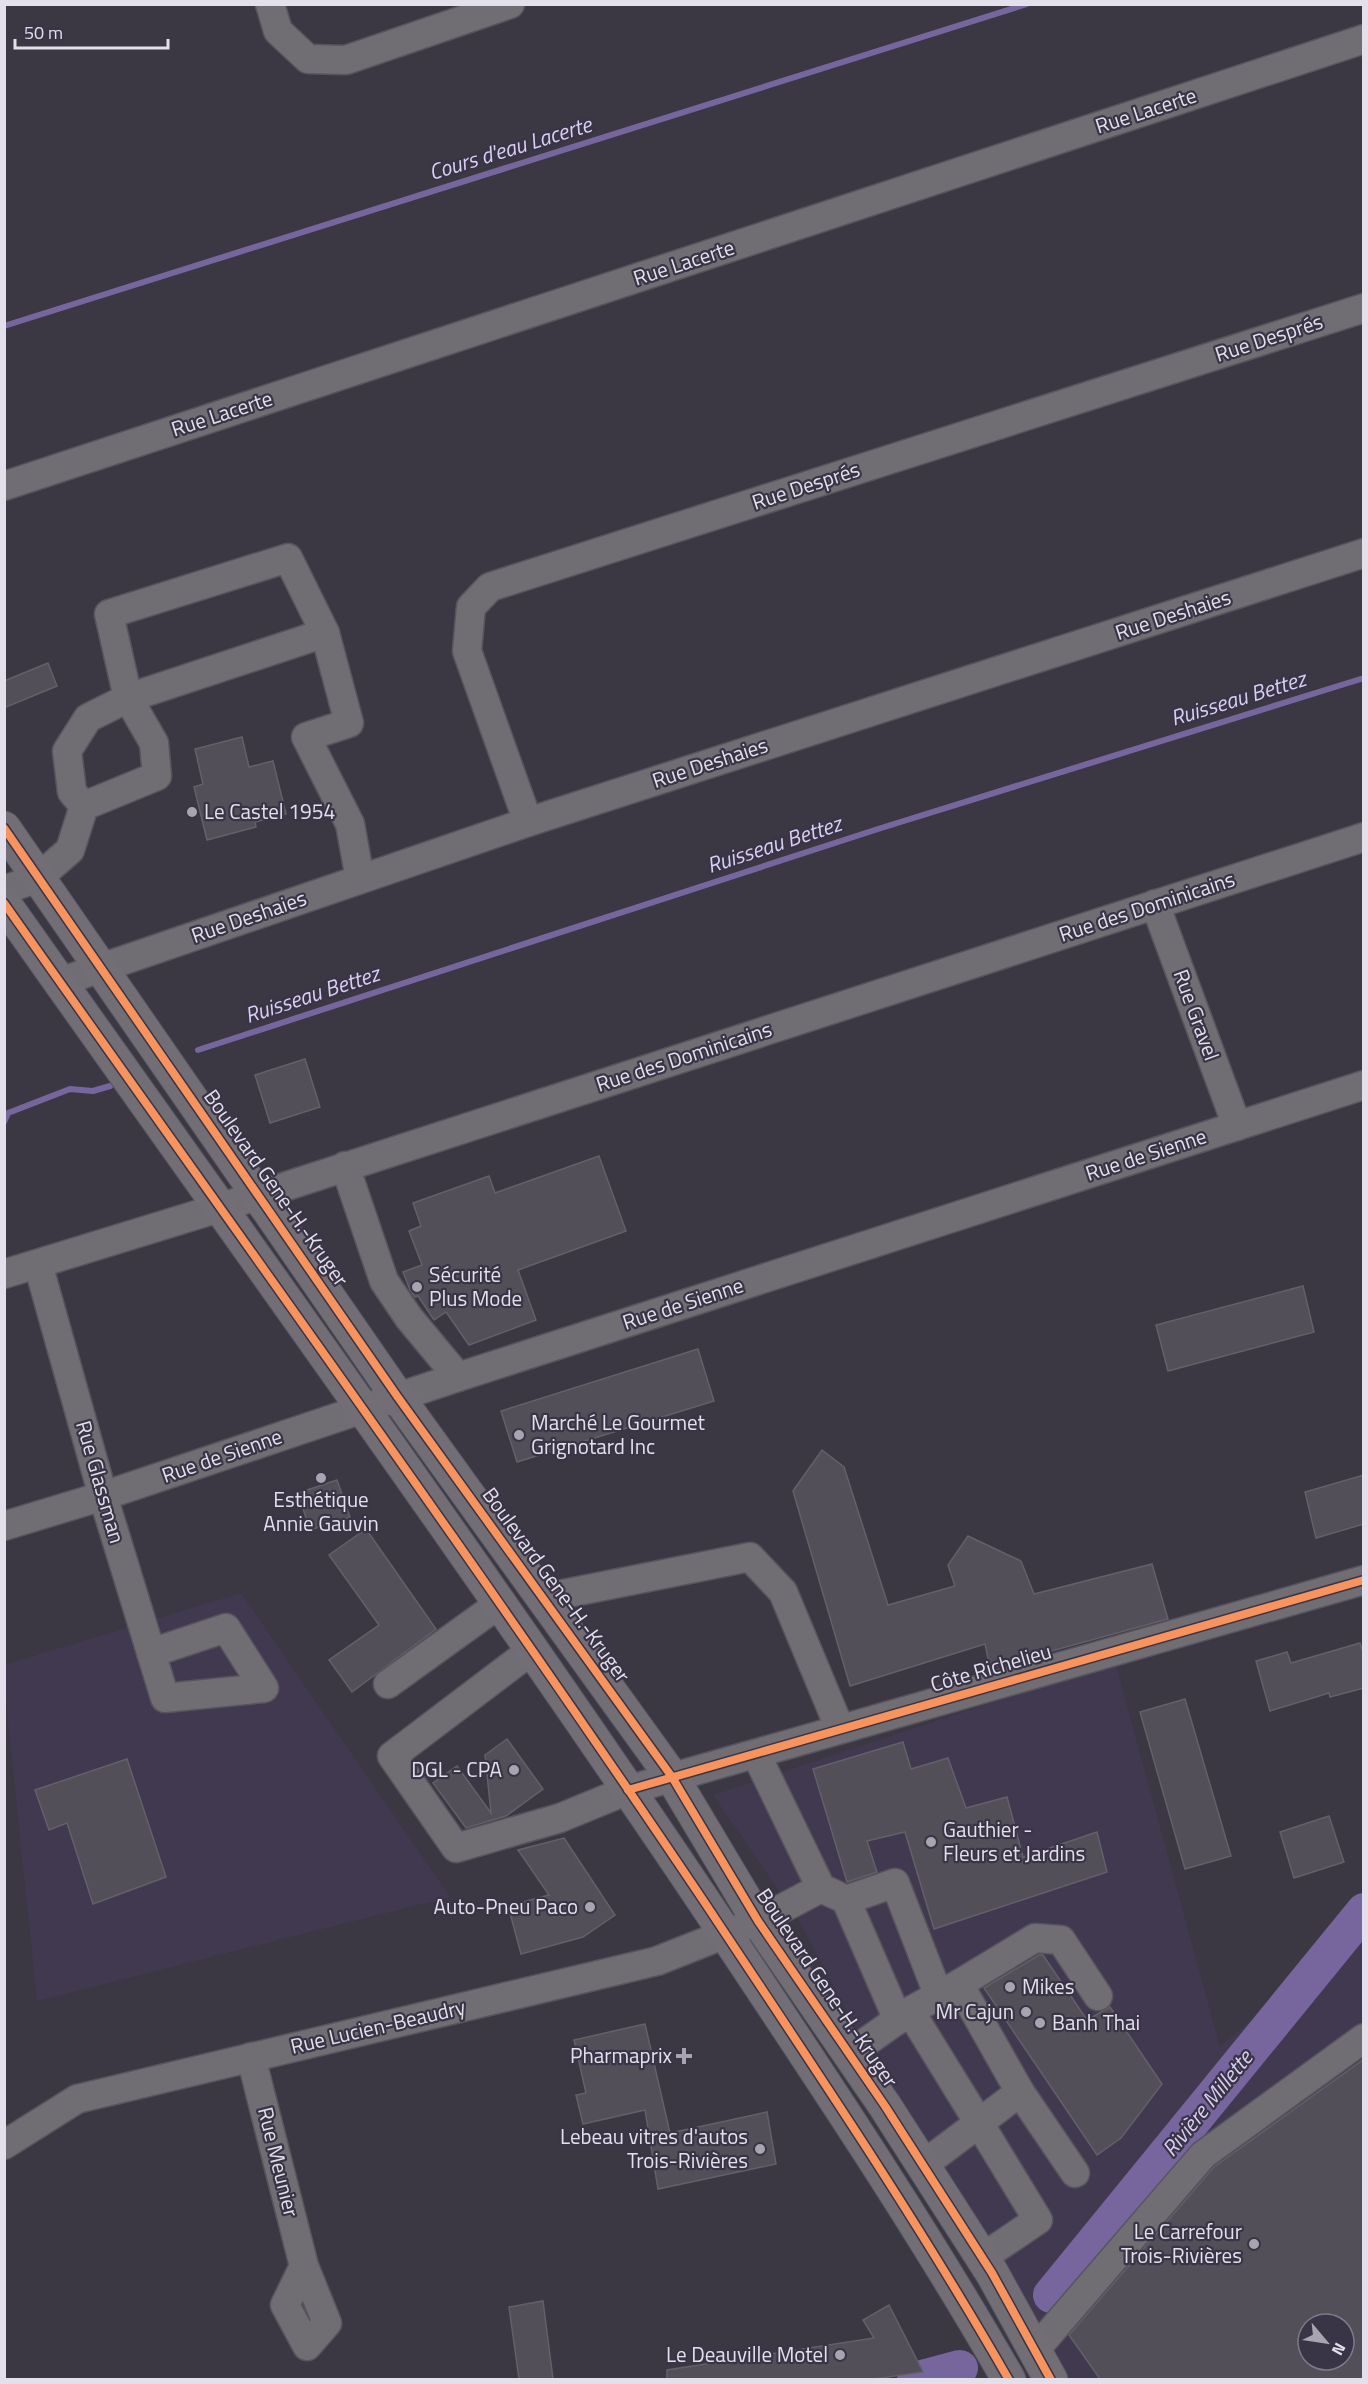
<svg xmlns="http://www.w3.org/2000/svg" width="1368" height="2384" font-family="'Titillium Web',sans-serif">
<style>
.built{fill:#403950;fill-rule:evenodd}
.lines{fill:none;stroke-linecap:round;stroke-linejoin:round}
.stream{stroke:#77669d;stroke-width:6}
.river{stroke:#77669d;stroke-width:36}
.building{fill:#524f58;stroke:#636069;stroke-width:1.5;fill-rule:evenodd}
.minor-casing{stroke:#57545d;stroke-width:31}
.major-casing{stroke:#57545d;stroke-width:35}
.minor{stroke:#706e73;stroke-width:28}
.major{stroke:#716e76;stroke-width:33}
.cycleway-casing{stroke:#3a3447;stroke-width:11}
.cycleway{stroke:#f8935d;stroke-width:8}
.poi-dot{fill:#a8a5b1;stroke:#3a3447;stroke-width:2}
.labels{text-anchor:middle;stroke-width:4.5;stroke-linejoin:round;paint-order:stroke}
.street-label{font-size:21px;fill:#e3e0ec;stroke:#3a3447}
.poi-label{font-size:21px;fill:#e3e0ec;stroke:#3a3447;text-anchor:end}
.water-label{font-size:22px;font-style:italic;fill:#d8cff2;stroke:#3a3447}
</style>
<rect width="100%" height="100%" fill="#3b3843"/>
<!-- built -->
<g class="built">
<path d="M241,1593L450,1897L37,2001L5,1691L4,1665Z"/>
<path d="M1115,1662L1220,2047L1360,1926L1363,1917V2379H1054L899,2111L797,1917L713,1795ZM1308,2324H1344V2360H1308Z"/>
</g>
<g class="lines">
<!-- stream -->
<g class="stream">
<path d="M4,326L1027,4"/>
<path d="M198,1050L878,829L1364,678"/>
<path d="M4,1122L8,1113L70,1089L93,1091L110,1086"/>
</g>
<!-- river -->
<g class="river">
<path d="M1051,2295L1364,1911"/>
<path d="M915,2380L960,2368"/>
</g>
</g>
<!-- building -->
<g class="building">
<path d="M48,663L57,686L4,708V681Z"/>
<path d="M242,737L249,767L273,761L286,814L255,822L256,827L207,840L194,787L203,784L195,749Z"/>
<path d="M305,1059L320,1107L270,1123L255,1075Z"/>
<path d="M599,1156L626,1231L518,1270L536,1320L469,1345L446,1312L434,1320L418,1296L415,1297L410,1290L403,1272L422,1265L409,1231L421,1226L413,1203L489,1176L495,1193Z"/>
<path d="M1303,1286L1314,1332L1168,1371L1156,1325Z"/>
<path d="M698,1349L714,1401L517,1462L501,1411Z"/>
<path d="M822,1450L844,1467L888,1605L955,1586L948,1565L968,1536L1021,1561L1034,1594L1152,1564L1168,1619L990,1668L985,1644L850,1686L793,1491Z"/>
<path d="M1364,1475V1524L1316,1538L1305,1492Z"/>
<path d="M337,1480L350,1517L310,1530L298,1493Z"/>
<path d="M366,1529L436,1629L352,1692L329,1660L379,1625L329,1555Z"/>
<path d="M1360,1643L1364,1656V1688L1330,1697L1329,1693L1270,1711L1256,1661L1287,1652L1291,1663Z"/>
<path d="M1185,1699L1231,1856L1185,1869L1140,1712Z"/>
<path d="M507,1739L543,1789L506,1816L466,1828L433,1783L457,1766L491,1813L485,1755Z"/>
<path d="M903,1742L911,1769L948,1758L966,1808L1007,1797L1023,1857L1097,1832L1107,1872L934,1929L905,1832L867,1841L877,1872L847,1882L813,1769Z"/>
<path d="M127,1759L166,1877L93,1904L67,1823L49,1830L35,1790Z"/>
<path d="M1329,1816L1344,1862L1294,1878L1280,1832Z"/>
<path d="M564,1838L615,1915L583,1937L521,1954L508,1906L549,1895L518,1850Z"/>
<path d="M1039,1955H1043L1087,2020L1110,2007L1162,2084L1121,2138L1097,2155L984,1988Z"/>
<path d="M645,2024L670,2133L767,2112L776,2164L658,2189L645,2110L583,2124L576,2095L586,2093L574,2040Z"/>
<path d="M1364,2059V2379H1100L1069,2335L1214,2167ZM1308,2324H1344V2360H1308Z"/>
<path d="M543,2301L553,2379H519L509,2307Z"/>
<path d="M889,2305L923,2372L874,2379H667V2370L874,2338L863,2320Z"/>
</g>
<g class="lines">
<!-- minor casing -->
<g class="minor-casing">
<g id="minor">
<path d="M270,4L278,31L308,59L346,60L510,4"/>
<path d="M4,486L1364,39"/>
<path d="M84,806L72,792L67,751L88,718L128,698L325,633"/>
<path d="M528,822L467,651L471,607L490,587L1364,308"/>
<path d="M4,890L38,878L70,850L84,806L157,776L154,743L128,698L109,614L288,558L325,633L349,723L306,737L350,824L360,879"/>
<path d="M1155,904L1237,1126"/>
<path d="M60,982L528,822L1364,553"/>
<path d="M345,1166L384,1281L409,1318L458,1377"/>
<path d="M38,1264L103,1496L165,1698L264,1688L226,1628L151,1653"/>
<path d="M4,1274L219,1208L1364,837"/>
<path d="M4,1526L103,1496L458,1377L1364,1085"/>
<path d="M543,1598L750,1557L783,1592L840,1729"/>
<path d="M532,1650L392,1756L456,1848L560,1818L628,1790L1364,1580"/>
<path d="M388,1684L499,1604"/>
<path d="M756,1754L821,1888L838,1896"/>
<path d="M959,1984L1035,1938L1061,1940L1098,1996"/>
<path d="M910,2011L979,2123L1020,2092L1075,2173"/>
<path d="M898,2020L846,1900L895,1883L938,1994"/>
<path d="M849,2054L910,2011L959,1984L1020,2092"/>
<path d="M251,2057L304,2266L327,2323L307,2346L285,2305L304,2266"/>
<path d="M4,2145L77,2099L657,1961L758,1921L821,1888"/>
<path d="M923,2165L979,2123L1038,2220L983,2257"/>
<path d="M1035,2350L1203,2155L1364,2038"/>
</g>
</g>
<!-- major casing -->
<g class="major-casing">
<g id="major">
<path d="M4,828L397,1396L672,1777L758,1921L885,2106L992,2273L1051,2380"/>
<path d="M4,903C239,1236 478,1565 705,1903C809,2060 915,2216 1009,2380"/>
</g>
</g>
<!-- minor -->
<use href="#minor" class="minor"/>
<!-- major -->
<use href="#major" class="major"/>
<!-- cycleway casing -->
<g class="cycleway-casing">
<g id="cycleway">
<path d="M4,828L397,1396L672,1777L758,1921L885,2106L992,2273L1051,2380"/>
<path d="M4,903C239,1236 478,1565 705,1903C809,2060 915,2216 1009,2380"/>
<path d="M628,1790L1364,1580"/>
</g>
</g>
<!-- cycleway -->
<use href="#cycleway" class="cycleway"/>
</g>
<!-- markers -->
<g class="poi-dot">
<circle cx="192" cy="812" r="6"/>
<circle cx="417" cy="1287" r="6"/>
<circle cx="519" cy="1435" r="6"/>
<circle cx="321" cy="1478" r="6"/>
<circle cx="514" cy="1770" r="6"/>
<circle cx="931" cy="1842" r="6"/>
<circle cx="590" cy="1907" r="6"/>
<circle cx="1010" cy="1987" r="6"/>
<circle cx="1026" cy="2012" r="6"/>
<circle cx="1040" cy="2023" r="6"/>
<path d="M681 2047h6v6h6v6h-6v6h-6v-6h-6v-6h6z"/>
<circle cx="760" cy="2149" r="6"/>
<circle cx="1254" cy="2244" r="6"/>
<circle cx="840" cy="2355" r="6"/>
</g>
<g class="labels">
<!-- street labels -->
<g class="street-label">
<text transform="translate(1146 111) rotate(-18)" y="7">Rue Lacerte</text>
<text transform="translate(684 263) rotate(-18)" y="7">Rue Lacerte</text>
<text transform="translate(1269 338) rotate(-18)" y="7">Rue Després</text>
<text transform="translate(222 414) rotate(-18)" y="7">Rue Lacerte</text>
<text transform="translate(806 486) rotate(-18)" y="7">Rue Després</text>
<text transform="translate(1173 615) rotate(-18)" y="7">Rue Deshaies</text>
<text transform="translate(710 763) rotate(-18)" y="7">Rue Deshaies</text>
<text transform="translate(1147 907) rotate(-18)" y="7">Rue des Dominicains</text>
<text transform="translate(249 917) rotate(-19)" y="7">Rue Deshaies</text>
<text transform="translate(1196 1015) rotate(70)" y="7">Rue Gravel</text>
<text transform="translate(684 1057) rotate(-18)" y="7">Rue des Dominicains</text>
<text transform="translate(1146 1155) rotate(-18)" y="7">Rue de Sienne</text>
<text transform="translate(276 1188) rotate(55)" y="7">Boulevard Gene-H.-Kruger</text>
<text transform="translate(683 1304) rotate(-18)" y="7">Rue de Sienne</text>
<text transform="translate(222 1456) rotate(-19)" y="7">Rue de Sienne</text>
<text transform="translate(100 1482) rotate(74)" y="7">Rue Glassman</text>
<text transform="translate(556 1585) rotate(54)" y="7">Boulevard Gene-H.-Kruger</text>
<text transform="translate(991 1668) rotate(-16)" y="7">Côte Richelieu</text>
<text transform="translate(827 1988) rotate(56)" y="7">Boulevard Gene-H.-Kruger</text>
<text transform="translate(378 2027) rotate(-13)" y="7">Rue Lucien-Beaudry</text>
<text transform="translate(278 2162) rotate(76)" y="7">Rue Meunier</text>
</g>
<!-- poi labels -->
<g class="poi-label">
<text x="204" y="819" text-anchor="start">Le Castel 1954</text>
<text x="429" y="1282" text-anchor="start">Sécurité<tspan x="429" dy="24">Plus Mode</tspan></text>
<text x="531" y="1430" text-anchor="start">Marché Le Gourmet<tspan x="531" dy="24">Grignotard Inc</tspan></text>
<text x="321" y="1507" text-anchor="middle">Esthétique<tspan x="321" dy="24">Annie Gauvin</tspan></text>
<text x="502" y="1777">DGL - CPA</text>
<text x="943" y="1837" text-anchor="start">Gauthier -<tspan x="943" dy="24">Fleurs et Jardins</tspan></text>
<text x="578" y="1914">Auto-Pneu Paco</text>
<text x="1022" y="1994" text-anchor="start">Mikes</text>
<text x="1014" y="2019">Mr Cajun</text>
<text x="1052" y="2030" text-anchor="start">Banh Thai</text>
<text x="672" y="2063">Pharmaprix</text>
<text x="748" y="2144">Lebeau vitres d'autos<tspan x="748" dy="24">Trois-Rivières</tspan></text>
<text x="1242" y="2239">Le Carrefour<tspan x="1242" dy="24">Trois-Rivières</tspan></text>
<text x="828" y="2362">Le Deauville Motel</text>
</g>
<!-- water labels -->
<g class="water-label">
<text transform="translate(510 148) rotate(-17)" y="8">Cours d'eau Lacerte</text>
<text transform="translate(1238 698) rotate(-17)" y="8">Ruisseau Bettez</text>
<text transform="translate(774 844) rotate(-18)" y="8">Ruisseau Bettez</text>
<text transform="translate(312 994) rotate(-18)" y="8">Ruisseau Bettez</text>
<text transform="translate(1207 2103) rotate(-51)" y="8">Rivière Millette</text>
</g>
</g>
<!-- border -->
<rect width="1368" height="2384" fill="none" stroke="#e3e0ec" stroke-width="12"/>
<!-- north arrow -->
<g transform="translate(1326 2342) rotate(119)"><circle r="28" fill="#3a3447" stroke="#7e7989" stroke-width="1.5"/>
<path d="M0-4.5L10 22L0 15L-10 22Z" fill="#a8a5b1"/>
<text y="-9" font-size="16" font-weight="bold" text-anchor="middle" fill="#e3e0ec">N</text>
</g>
<!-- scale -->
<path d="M15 39v9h153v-9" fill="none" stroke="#e3e0ec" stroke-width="3"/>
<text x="24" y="39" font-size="18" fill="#e3e0ec" stroke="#3a3447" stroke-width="4.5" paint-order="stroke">50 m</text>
</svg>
